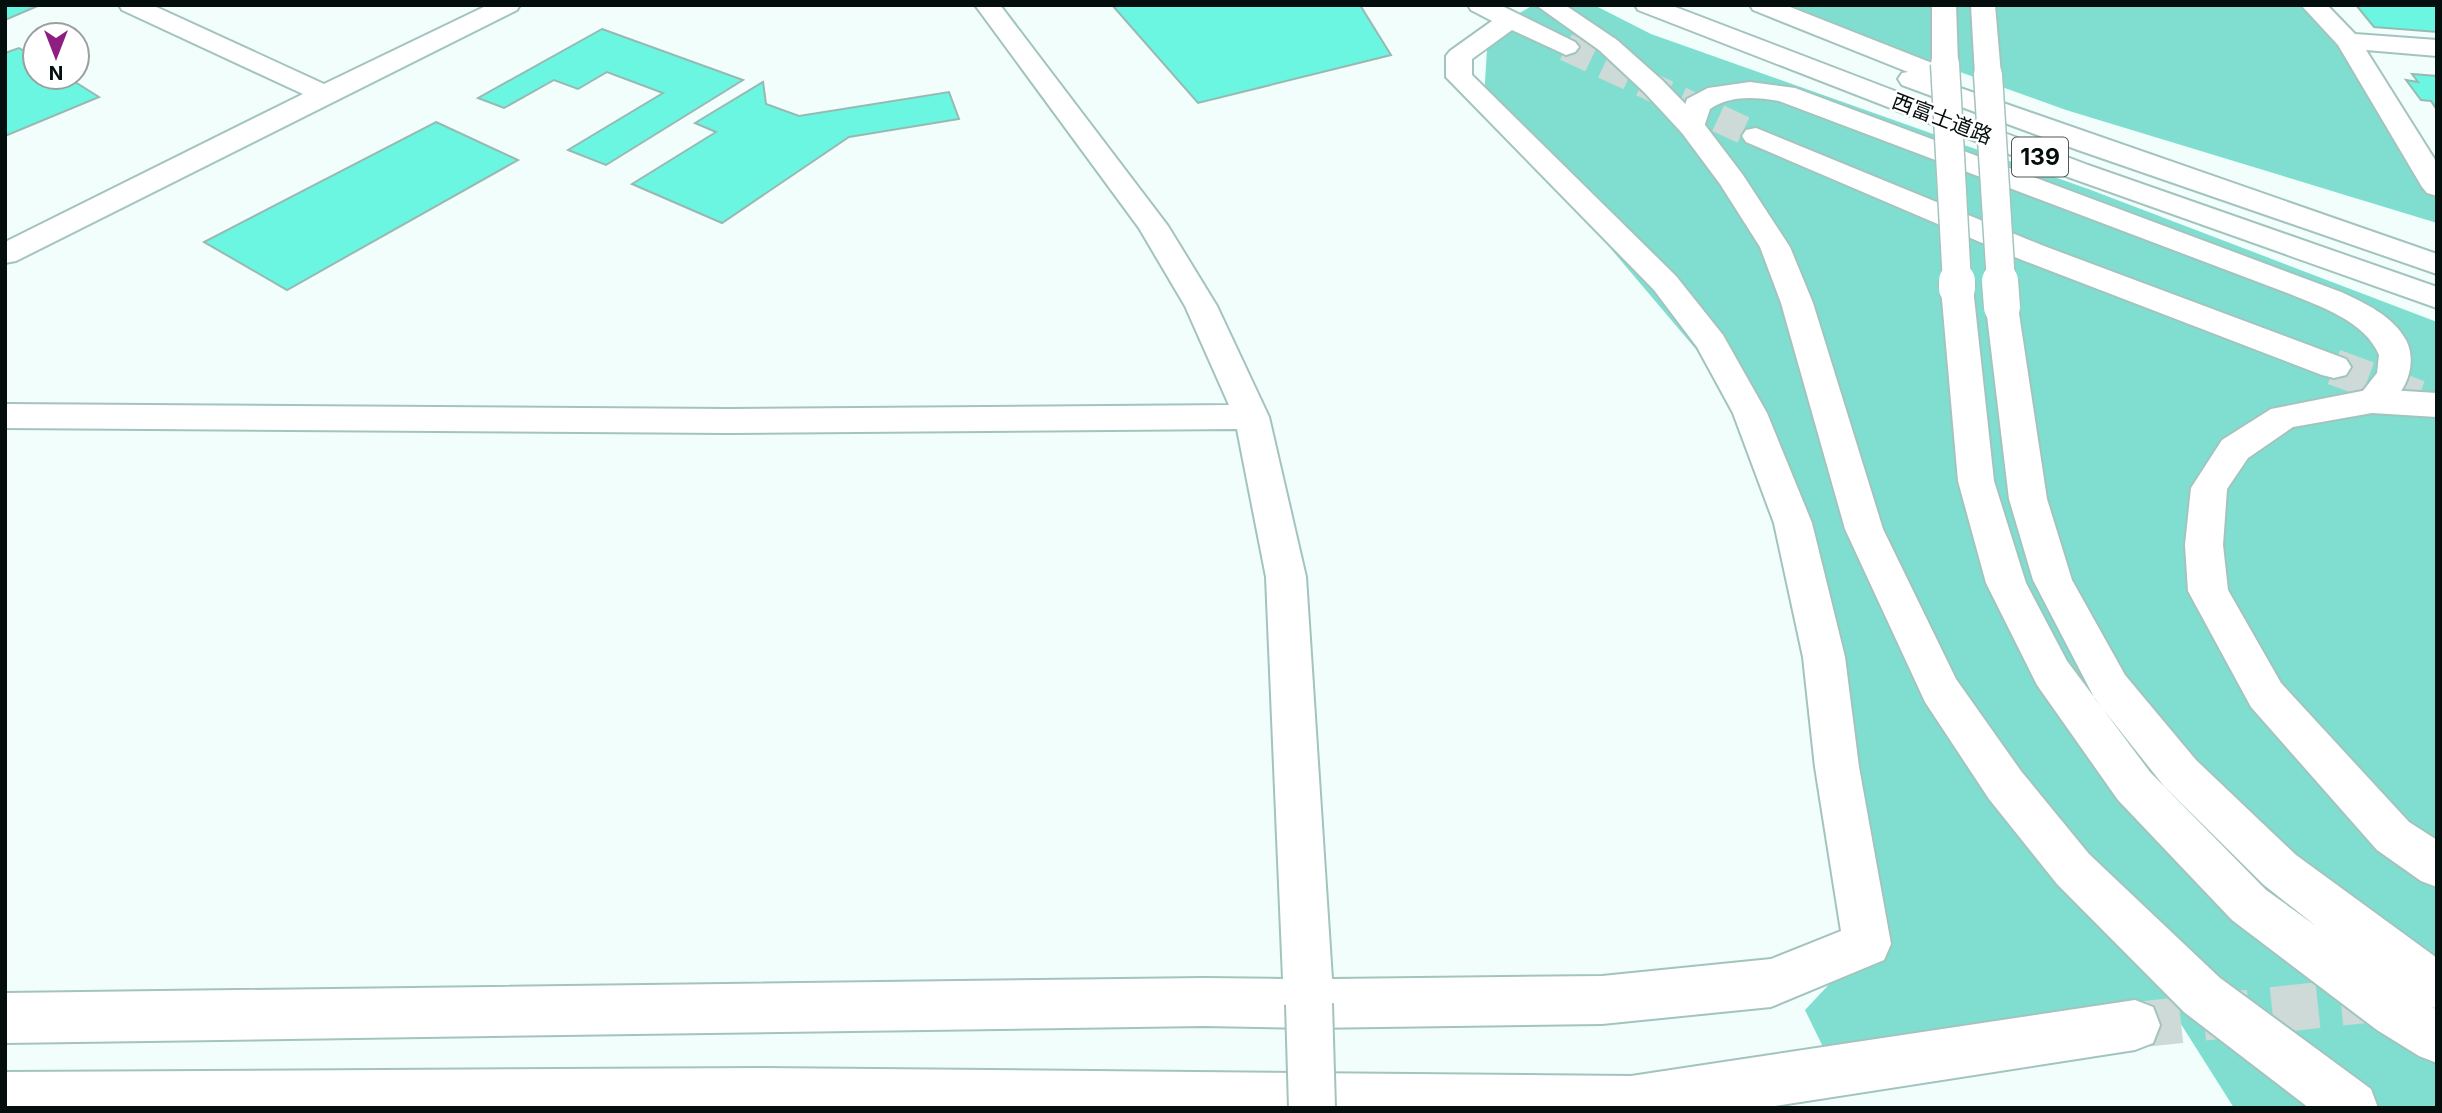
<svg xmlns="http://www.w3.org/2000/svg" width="2442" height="1113" font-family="Inter,'Noto Sans JP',sans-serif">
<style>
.green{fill:#7fdecf}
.building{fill:#6bf6e2;stroke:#98b9b3;stroke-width:2}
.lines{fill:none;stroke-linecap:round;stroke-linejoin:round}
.minor-tunnel-far1{stroke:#cddad7;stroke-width:28;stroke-dasharray:28 14;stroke-linecap:butt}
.minor-tunnel{stroke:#cddad7;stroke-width:36;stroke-dasharray:36 18;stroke-linecap:butt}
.highway-tunnel{stroke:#cddad7;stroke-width:46;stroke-dasharray:46 23;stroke-linecap:butt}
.minor-casing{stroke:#a3c4be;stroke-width:4}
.highway-casing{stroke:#a3c4be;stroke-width:4}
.minor{fill:#fff;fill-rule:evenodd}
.highway{fill:#fff;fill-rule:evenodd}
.minor-bridge-casing{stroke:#a3c4be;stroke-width:50;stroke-linecap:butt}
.highway-bridge-far1-casing{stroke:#a3c4be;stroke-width:31;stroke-linecap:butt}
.highway-bridge-casing{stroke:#a3c4be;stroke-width:39;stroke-linecap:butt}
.minor-bridge{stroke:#fff;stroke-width:46}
.highway-bridge-far1{stroke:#fff;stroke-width:28}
.highway-bridge{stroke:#fff;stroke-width:36}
.labels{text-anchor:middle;stroke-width:5;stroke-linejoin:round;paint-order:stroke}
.far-street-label{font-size:21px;fill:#040f0d;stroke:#fff}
.shield{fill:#fff;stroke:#4f5756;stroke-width:2}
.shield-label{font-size:23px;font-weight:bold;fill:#040f0d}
</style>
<rect width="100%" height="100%" fill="#f1fefb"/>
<!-- green -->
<g class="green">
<path d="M1533,5H1594L1651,34L2091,190L2437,322V1108H2234L2179,1021L1825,1051L1805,1010L1867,944L1750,413L1484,99L1488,32Z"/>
<path d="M1773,5H2313L2437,177V223L2066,110Z"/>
</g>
<!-- building -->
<g class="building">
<path d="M5,5H40L5,20Z"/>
<path d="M1112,5H1360L1391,55L1198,103Z"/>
<path d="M2356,5H2437V32L2374,27Z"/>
<path d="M602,29L743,80L606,165L568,150L663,93L607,72L578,89L554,80L504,108L478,98Z"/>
<path d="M19,48L35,57V77H67L99,97L5,136V53Z"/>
<path d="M2412,74L2437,76V110L2431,101L2421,100L2406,80L2418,82Z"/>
<path d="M763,82L766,104L799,116L949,92L959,119L849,137L722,223L632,184L716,132L695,123Z"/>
<path d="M436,122L518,160L287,290L204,242Z"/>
</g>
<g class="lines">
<!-- minor-tunnel-far1 -->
<path class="minor-tunnel-far1" d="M1566,47L1756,136"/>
<!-- minor-tunnel -->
<path class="minor-tunnel" d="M2334,367L2421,399"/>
<!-- highway-tunnel -->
<path class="highway-tunnel" d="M2135,1025L2394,997"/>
<!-- minor casing -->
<g class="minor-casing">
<g id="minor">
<path d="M119,5H152L324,84L488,5H520L517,10L16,261L5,263V242L303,94L122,10Z"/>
<path d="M975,5H1000L1168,226L1217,306L1269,417L1306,577L1332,979L1602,976L1771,959L1841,931L1815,767L1803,657L1774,523L1733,413L1697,347L1654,290L1446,77V56L1450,51L1492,21L1471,10L1468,5H1500L1575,42L1579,47L1575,52L1566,55L1512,30L1472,59V75L1676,276L1723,335L1767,413L1812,523L1845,657L1859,767L1891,944L1884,960L1771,1007L1602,1024L1309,1028L1204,1026L5,1043V993L1204,978L1283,979L1266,577L1237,429L728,433L5,428V404L728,409L1229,405L1185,306L1139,228Z"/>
<path d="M2301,5H2327L2355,34L2437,40V56L2366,50L2437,163V196L2427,193L2422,187L2338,45Z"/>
<path d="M1750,82L1795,88L2341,292C2365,303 2393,316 2406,340C2422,370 2395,419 2360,409L2355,401L2377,373L2379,355C2365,321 2321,307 2290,294L1779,101C1754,97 1731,95 1710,109L1702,133L1692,135L1682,133L1678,127L1687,99L1708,88Z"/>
<path d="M1756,128L2044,246L2346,359L2351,367L2346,375L2334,378L2322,375L2022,260L1746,142L1742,136L1746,130Z"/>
</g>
</g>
<!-- highway casing -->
<g class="highway-casing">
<g id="highway">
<path d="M1536,5H1565L1617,40L1662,80L1702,121L1743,175L1790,247L1813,303L1883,529L1956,679L2021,771L2089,854L2220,978L2371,1089L2378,1108H2309L2184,1012L2057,884L1989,799L1925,702L1845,529L1781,303L1760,247L1720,184L1682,133L1644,92L1599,50Z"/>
<path d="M1635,5H1670L2088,165L2437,287V308L2068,177L1638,10Z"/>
<path d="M1750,5H1785L1932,63V5H1956L1958,64L1951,70L1955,76L1946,83L2437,254V274L2078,150L1902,85L1898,79L1902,73L1908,72L1753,10Z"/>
<path d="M1971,5H1995L2001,75L1997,81L1988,83L1979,81L1975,75Z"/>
<path d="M1957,278L1968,281L1973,288L1994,481L2026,583L2067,661L2150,772L2266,890L2316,926L2264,885L2164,786L2095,699L2033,580L2009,499L1986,307L1991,300L2002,297L2013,300L2018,307L2047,499L2072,580L2125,675L2196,760L2296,855L2437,958V1009L2431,1006L2437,1010V1063L2419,1056L2377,1030L2232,920L2118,800L2037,685L1986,583L1958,481L1941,288L1946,281Z"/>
<path d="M2372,389L2437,393V417L2372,413L2293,427L2248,458L2227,489L2223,545L2228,590L2281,683L2409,822L2437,840V887L2421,881L2377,850L2251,707L2188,591L2185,545L2191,488L2222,440L2271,409Z"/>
<path d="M2135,1000L2153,1007L2160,1025L2153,1043L2135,1050L1762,1108H5V1072L761,1068L1631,1076Z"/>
</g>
</g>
<!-- minor -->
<use href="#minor" class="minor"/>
<!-- highway -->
<use href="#highway" class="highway"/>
<!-- minor-bridge casing -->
<g class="minor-bridge-casing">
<path id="minor-bridge" d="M1309,1004L1312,1108"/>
</g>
<!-- highway-bridge-far1 casing -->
<g class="highway-bridge-far1-casing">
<g id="highway-bridge-far1">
<path d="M1945,64L1957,283"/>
<path d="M1988,75L2001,283"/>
</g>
</g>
<!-- highway-bridge casing -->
<g class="highway-bridge-casing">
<g id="highway-bridge">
<path d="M1957,281V288"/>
<path d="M2000,281L2002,307"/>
</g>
</g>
<!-- minor-bridge -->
<use href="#minor-bridge" class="minor-bridge"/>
<!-- highway-bridge-far1 -->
<use href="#highway-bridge-far1" class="highway-bridge-far1"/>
<!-- highway-bridge -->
<use href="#highway-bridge" class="highway-bridge"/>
</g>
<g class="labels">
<!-- far-street labels -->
<g class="far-street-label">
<text transform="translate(1942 119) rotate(21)" y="7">西富士道路</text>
</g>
<!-- shield labels -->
<rect class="shield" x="2012" y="137.5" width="56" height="39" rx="5"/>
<g class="shield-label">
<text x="2040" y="165">139</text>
</g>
</g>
<!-- border -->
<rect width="2442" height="1113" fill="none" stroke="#040f0d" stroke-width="14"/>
<!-- north arrow -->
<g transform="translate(56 56) rotate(180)"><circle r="33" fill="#ffffff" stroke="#9b9f9e" stroke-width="2"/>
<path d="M0-5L12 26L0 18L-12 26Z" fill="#8e1f82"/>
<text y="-10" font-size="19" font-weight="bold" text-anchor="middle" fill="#040f0d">N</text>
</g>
</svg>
